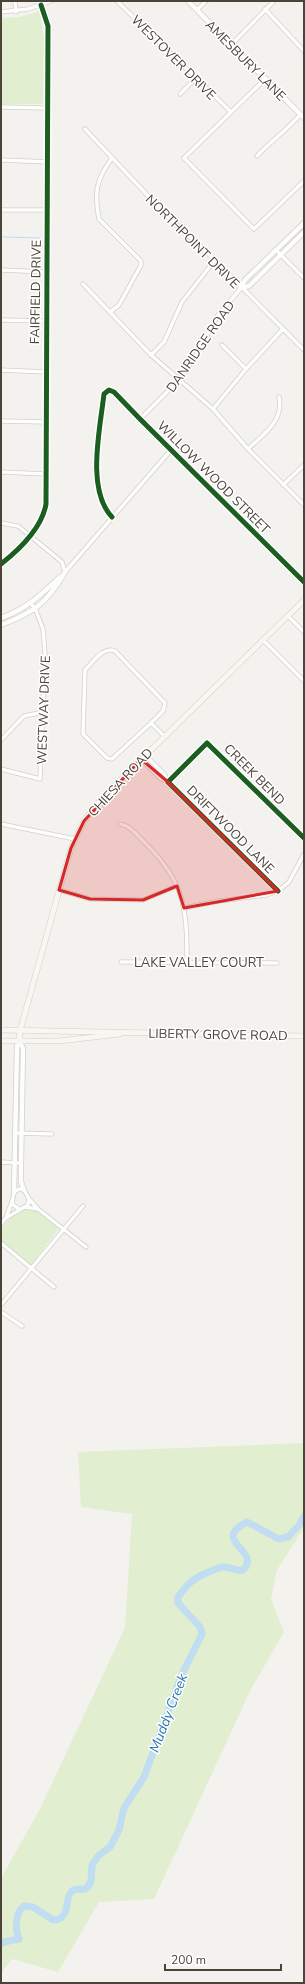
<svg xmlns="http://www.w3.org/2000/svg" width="305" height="1984" font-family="'Nunito Sans',sans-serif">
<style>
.green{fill:#e1eecf}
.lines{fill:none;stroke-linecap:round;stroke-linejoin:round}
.stream{stroke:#c0ddf1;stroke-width:1}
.river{stroke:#c0ddf1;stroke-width:7}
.minor-casing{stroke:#d2d0cb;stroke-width:5}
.tertiary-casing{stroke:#d2d0cb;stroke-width:6}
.secondary-casing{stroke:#d3cfc5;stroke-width:6}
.minor{stroke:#fdfdfc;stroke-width:3.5}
.tertiary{stroke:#fdfdfc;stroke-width:4.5}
.secondary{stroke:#f7f6f1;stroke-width:5}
.cycleway-casing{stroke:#fff;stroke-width:8}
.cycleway{stroke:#1b5e20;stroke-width:5}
.marked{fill:#d62828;fill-opacity:0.2;stroke:#d62828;stroke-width:3;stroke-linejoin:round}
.labels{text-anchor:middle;stroke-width:3;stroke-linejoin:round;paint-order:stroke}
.street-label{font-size:13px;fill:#4b4439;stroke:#fff}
.water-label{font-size:14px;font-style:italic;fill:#2e7ab2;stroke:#fff}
</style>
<rect width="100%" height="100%" fill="#f4f2ee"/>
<!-- green -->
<g class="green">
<path d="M40,11L44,39L43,104H1V18L20,17Z"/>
<path d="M22,1209L38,1211L59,1228L31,1265L1,1241V1229L16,1212Z"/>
<path d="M304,1443V1528L277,1570L271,1599L284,1632L251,1689L154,1899L99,1902L58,1972L12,1959L1,1973V1878L39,1811L125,1628L132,1514L81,1507L78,1452Z"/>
</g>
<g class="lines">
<!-- stream -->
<path class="stream" d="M1,237L40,238"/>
<!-- river -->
<path class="river" d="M1,1944L4,1942L19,1939C15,1928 15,1913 24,1906L33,1907L53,1920C72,1919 63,1900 72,1891C77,1887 82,1891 87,1888L91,1882L92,1865L98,1856L110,1847L119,1830L124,1808L144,1777L182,1674L202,1634L200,1627L178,1603V1597C189,1582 194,1578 211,1571C215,1570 219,1567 223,1567C231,1566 243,1577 247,1564C252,1548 213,1539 247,1522L279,1539L288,1537L300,1524L304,1516"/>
<!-- minor casing -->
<g class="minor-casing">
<g id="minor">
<path d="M15,1L16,12"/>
<path d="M117,1L231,112"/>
<path d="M265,9L304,51"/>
<path d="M197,10L206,1"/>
<path d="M1,12L28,9L51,1"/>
<path d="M231,45L274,1"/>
<path d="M264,80L184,158L254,229L304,181"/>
<path d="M180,94L196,78"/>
<path d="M1,107L47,108"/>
<path d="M85,129L167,216L215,260L304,350"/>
<path d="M257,156C271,141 287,130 300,115"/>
<path d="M1,160L49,162"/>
<path d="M1,210H47"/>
<path d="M276,250L304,278"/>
<path d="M1,270L46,272"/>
<path d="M83,284L151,355L213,409L248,449L304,505"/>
<path d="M110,312L119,305L141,265V261L99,219C94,192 96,180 112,158"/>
<path d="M1,320L46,321"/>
<path d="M222,345L246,369"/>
<path d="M151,355L164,342L182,302L215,260"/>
<path d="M1,370L46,372"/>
<path d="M213,409L246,369L282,330"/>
<path d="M140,419L179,380L193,360L218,315L241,288"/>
<path d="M1,421L46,422"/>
<path d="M248,449C264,434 284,421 279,397"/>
<path d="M1,472L46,474"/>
<path d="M283,485L304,465"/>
<path d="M112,517C86,490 100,429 104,394L109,390L114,392L140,419L304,582"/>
<path d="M1,523L18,526L62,562L65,572"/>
<path d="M1,564C20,549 42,528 46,504L48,26L41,5"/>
<path d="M65,572L171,450"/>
<path d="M288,616L304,632"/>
<path d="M263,640L304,681"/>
<path d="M151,723L112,759L107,758L83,734L85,670C93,662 103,646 115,651L165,703L163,711L151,723L164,736"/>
<path d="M1,740L24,716L44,712"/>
<path d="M141,759L161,779L168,782L165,775L145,755"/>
<path d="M1,769L40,779L45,654L43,629L35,608L31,604"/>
<path d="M1,824L75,839"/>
<path d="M120,824C131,826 138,836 146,844C185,882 187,910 187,962"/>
<path d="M59,890L90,899L143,900L177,886"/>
<path d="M278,891L168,782L207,743L304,838"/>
<path d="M184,908L219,901L266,895L278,891L289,882L304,854"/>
<path d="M121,962L277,963"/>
<path d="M15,1133L52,1134"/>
<path d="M1,1162L21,1163"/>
<path d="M12,1201L6,1218L28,1205L29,1199L24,1190L19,1189L14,1192L12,1204L19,1209"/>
<path d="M25,1207L38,1209L29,1199"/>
<path d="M38,1209L86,1247"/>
<path d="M1,1224L6,1218"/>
<path d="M1,1243L54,1287"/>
<path d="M1,1305L83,1206"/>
<path d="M1,1312L22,1326"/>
</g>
</g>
<!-- tertiary casing -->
<g class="tertiary-casing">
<g id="tertiary">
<path d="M188,1L304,118"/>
<path d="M241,288L245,280L304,223"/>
<path d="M241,288L249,286L304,232"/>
<path d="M1,618C26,609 41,595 60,577"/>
<path d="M1,625C35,612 47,603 65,572"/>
<path d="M19,1041L23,1048L21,1163V1182L24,1190"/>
<path d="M14,1192L17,1047L19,1041"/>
</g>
</g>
<!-- secondary casing -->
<g class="secondary-casing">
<g id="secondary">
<path d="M1,1030L304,1036"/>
<path d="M1,1041H59L120,1034"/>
<path d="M19,1041L20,1031L71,848L84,821L102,798L304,600"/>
</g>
</g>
<!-- minor -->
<use href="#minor" class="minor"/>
<!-- tertiary -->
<use href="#tertiary" class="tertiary"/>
<!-- secondary -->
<use href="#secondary" class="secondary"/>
<!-- cycleway casing -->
<g class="cycleway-casing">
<g id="cycleway">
<path d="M112,517C86,490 100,429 104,394L109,390L114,392L140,419L304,582"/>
<path d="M1,564C20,549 42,528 46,504L48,26L41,5"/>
<path d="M278,891L168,782L207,743L304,838"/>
</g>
</g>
<!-- cycleway -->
<use href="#cycleway" class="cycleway"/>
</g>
<!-- marked area -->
<path class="marked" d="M141,759L168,782L278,891L184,908L177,886L143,900L90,899L59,890L71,848L84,821Z"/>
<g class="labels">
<!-- street labels -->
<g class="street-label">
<text transform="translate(174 57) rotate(45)" y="5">WESTOVER DRIVE</text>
<text transform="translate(246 60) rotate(45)" y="5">AMESBURY LANE</text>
<text transform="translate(193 241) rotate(45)" y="5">NORTHPOINT DRIVE</text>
<text transform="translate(35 292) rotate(-89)" y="5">FAIRFIELD DRIVE</text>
<text transform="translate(200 346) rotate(-55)" y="5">DANRIDGE ROAD</text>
<text transform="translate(214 477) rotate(45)" y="5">WILLOW WOOD STREET</text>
<text transform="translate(43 710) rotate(-88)" y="5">WESTWAY DRIVE</text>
<text transform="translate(255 774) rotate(45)" y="5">CREEK BEND</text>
<text transform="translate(120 782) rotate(-47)" y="5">CHIESA ROAD</text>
<text transform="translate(231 829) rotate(45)" y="5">DRIFTWOOD LANE</text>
<text x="199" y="967">LAKE VALLEY COURT</text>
<text transform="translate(218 1034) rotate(1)" y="5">LIBERTY GROVE ROAD</text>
</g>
<!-- water labels -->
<g class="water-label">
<text transform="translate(168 1713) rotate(-69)" y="5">Muddy Creek</text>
</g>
</g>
<!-- border -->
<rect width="305" height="1984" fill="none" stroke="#4b4439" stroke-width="4"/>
<!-- scale -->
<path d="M165 1964v6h116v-6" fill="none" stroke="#4b4439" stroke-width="2"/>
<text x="171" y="1964" font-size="12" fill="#4b4439" stroke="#ffffff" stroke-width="3" paint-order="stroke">200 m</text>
</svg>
